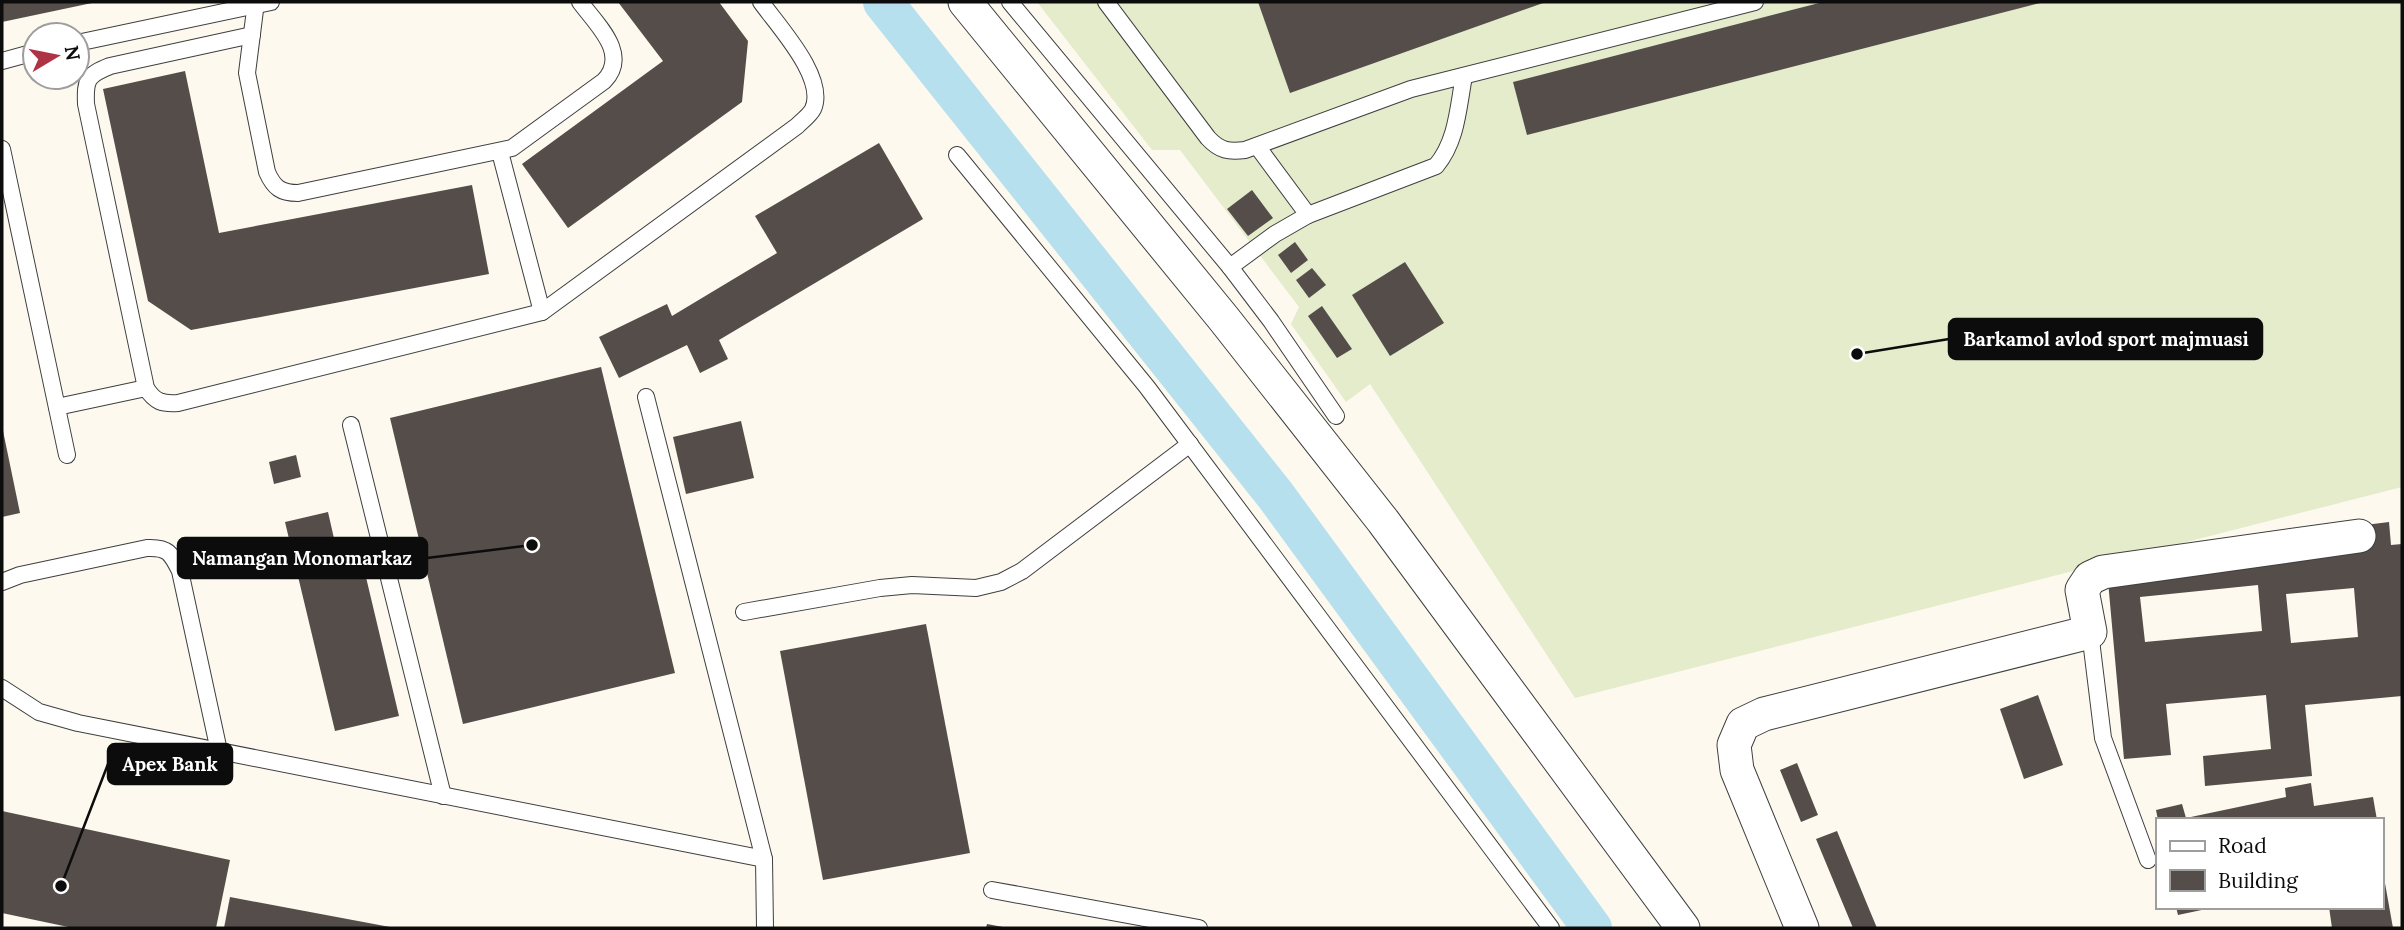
<svg xmlns="http://www.w3.org/2000/svg" width="2404" height="930" font-family="Lora,serif">
<style>
.pitch{fill:#e4eccc}
.lines{fill:none;stroke-linecap:round;stroke-linejoin:round}
.canal{stroke:#b7e0ef;stroke-width:40}
.building{fill:#544d4a;fill-rule:evenodd}
.lane-casing{stroke:#3f3f3f;stroke-width:18}
.street-casing{stroke:#3f3f3f;stroke-width:35}
.lane{stroke:#fff;stroke-width:16}
.street{stroke:#fff;stroke-width:33}
.leader{fill:none;stroke:#0c0c0c;stroke-width:2.5}
.callout-dot{fill:#0c0c0c;stroke:#fff;stroke-width:2.5}
.callout{fill:#0c0c0c;stroke:#0c0c0c;stroke-width:2.5}
.callout-label{font-size:19px;text-anchor:middle;font-weight:bold;fill:#fff}
</style>
<rect width="100%" height="100%" fill="#fdf9ee"/>
<!-- pitch -->
<path class="pitch" d="M1037,2H2402V487L1575,698L1370,384L1346,402L1291,324L1299,307L1180,150H1152Z"/>
<g class="lines">
<!-- canal -->
<path class="canal" d="M883,2L1276,496L1592,928"/>
</g>
<!-- building -->
<g class="building">
<path d="M2,2H92V3L2,22Z"/>
<path d="M618,2H719L748,41L742,102L568,228L522,164L663,61Z"/>
<path d="M1258,2H1546L1290,93Z"/>
<path d="M1823,2L2040,3L1527,135L1513,82Z"/>
<path d="M185,71L219,233L472,185L489,274L191,330L148,301L103,89Z"/>
<path d="M879,143L923,219L719,340L728,359L700,373L687,345L619,378L599,337L667,304L672,316L777,253L755,216Z"/>
<path d="M1252,190L1273,218L1248,236L1227,209Z"/>
<path d="M1295,242L1308,260L1291,273L1278,255Z"/>
<path d="M1405,262L1444,323L1390,356L1352,295Z"/>
<path d="M1312,268L1326,285L1309,298L1296,280Z"/>
<path d="M1322,306L1352,349L1337,358L1308,316Z"/>
<path d="M601,367L675,673L463,724L390,418Z"/>
<path d="M741,421L754,478L686,494L673,437Z"/>
<path d="M2,426L20,513L2,517Z"/>
<path d="M296,455L301,477L274,484L269,462Z"/>
<path d="M328,512L343,578L365,573L399,716L335,731L285,522Z"/>
<path d="M2389,522L2391,545L2402,544V696L2305,705L2312,776L2205,786L2203,756L2271,749L2266,695L2166,704L2171,755L2124,759L2108,581L2365,525ZM2258,585L2262,631L2145,642L2140,597ZM2354,588L2358,637L2291,643L2286,594Z"/>
<path d="M926,624L970,853L823,880L780,651Z"/>
<path d="M2038,695L2063,765L2024,779L2000,709Z"/>
<path d="M1797,763L1818,815L1801,822L1780,770Z"/>
<path d="M2311,783L2314,806L2373,797L2377,820H2158L2156,810L2182,804L2186,818L2286,797L2285,788Z"/>
<path d="M2,811L230,860L216,928H73L2,913Z"/>
<path d="M1837,831L1867,904L1877,928H1853L1816,839Z"/>
<path d="M2381,861L2393,928H2332L2329,907H2381Z"/>
<path d="M230,897L390,927V928H224Z"/>
<path d="M2176,907H2210L2211,908L2178,915Z"/>
<path d="M987,924L1003,927V928H986Z"/>
</g>
<g class="lines">
<!-- lane casing -->
<g class="lane-casing">
<g id="lane">
<path d="M256,2L247,73L267,172C274,188 281,193 298,193L512,148L604,81C630,54 597,25 580,2"/>
<path d="M1010,2L1230,267L1271,321L1336,416"/>
<path d="M1106,2L1208,138C1220,151 1229,152 1245,150L1411,89L1755,2"/>
<path d="M252,35L110,66C87,75 85,80 86,104L146,388C155,402 162,404 178,403L542,312L797,126C802,121 810,115 813,109C827,78 778,26 761,2"/>
<path d="M77,43L271,2"/>
<path d="M2,61L35,52"/>
<path d="M1257,146L1308,215L1436,166C1457,141 1458,108 1464,76"/>
<path d="M2,149L67,455"/>
<path d="M500,152L542,312"/>
<path d="M957,155L1147,387L1551,928"/>
<path d="M1230,267L1275,234L1308,215"/>
<path d="M646,397L764,859"/>
<path d="M57,407L146,388"/>
<path d="M351,425L443,796"/>
<path d="M2,582L20,575L147,548C168,547 171,553 180,571L219,751"/>
<path d="M744,612L880,588L912,585L976,588L1001,582L1022,571L1190,444"/>
<path d="M2090,632L2103,738L2148,860"/>
<path d="M2,688L39,712L78,723L764,859L765,928"/>
<path d="M992,890L1199,928"/>
</g>
</g>
<!-- street casing -->
<g class="street-casing">
<g id="street">
<path d="M965,2L1224,319L1383,521L1683,928"/>
<path d="M1802,928L1737,770L1734,745L1743,724L1764,714L2090,632L2082,590L2090,578L2103,572L2359,536"/>
</g>
</g>
<!-- lane -->
<use href="#lane" class="lane"/>
<!-- street -->
<use href="#street" class="street"/>
</g>
<!-- callouts -->
<path class="leader" d="M1857 354L1949 339M532 545L427 558M61 886L108 764"/>
<g class="callout-dot">
<circle cx="1857" cy="354" r="7"/>
<circle cx="532" cy="545" r="7"/>
<circle cx="61" cy="886" r="7"/>
</g>
<g class="callout">
<rect x="1949" y="319" width="313" height="40" rx="7"/>
<rect x="178" y="538" width="249" height="40" rx="7"/>
<rect x="108" y="744" width="124" height="40" rx="7"/>
</g>
<g class="callout-label">
<text x="2106" y="346">Barkamol avlod sport majmuasi</text>
<text x="302" y="565">Namangan Monomarkaz</text>
<text x="170" y="771">Apex Bank</text>
</g>
<!-- border -->
<rect width="2404" height="930" fill="none" stroke="#0c0c0c" stroke-width="7"/>
<!-- legend -->
<rect x="2156" y="818" width="228" height="91" fill="#ffffff" stroke="#9e9e9e" stroke-width="2"/>
<rect x="2170" y="841" width="35" height="10" fill="#ffffff" stroke="#9e9e9e" stroke-width="2"/>
<text x="2218" y="853" font-size="21" fill="#0c0c0c">Road</text>
<rect x="2170" y="870" width="35" height="21" fill="#544d4a" stroke="#9e9e9e" stroke-width="2"/>
<text x="2218" y="888" font-size="21" fill="#0c0c0c">Building</text>
<!-- north arrow -->
<g transform="translate(56 56) rotate(80)"><circle r="33" fill="#ffffff" stroke="#9e9e9e" stroke-width="2"/>
<path d="M0-5L12 26L0 18L-12 26Z" fill="#ae3344"/>
<text y="-10" font-size="19" font-weight="bold" text-anchor="middle" fill="#0c0c0c">N</text>
</g>
</svg>
